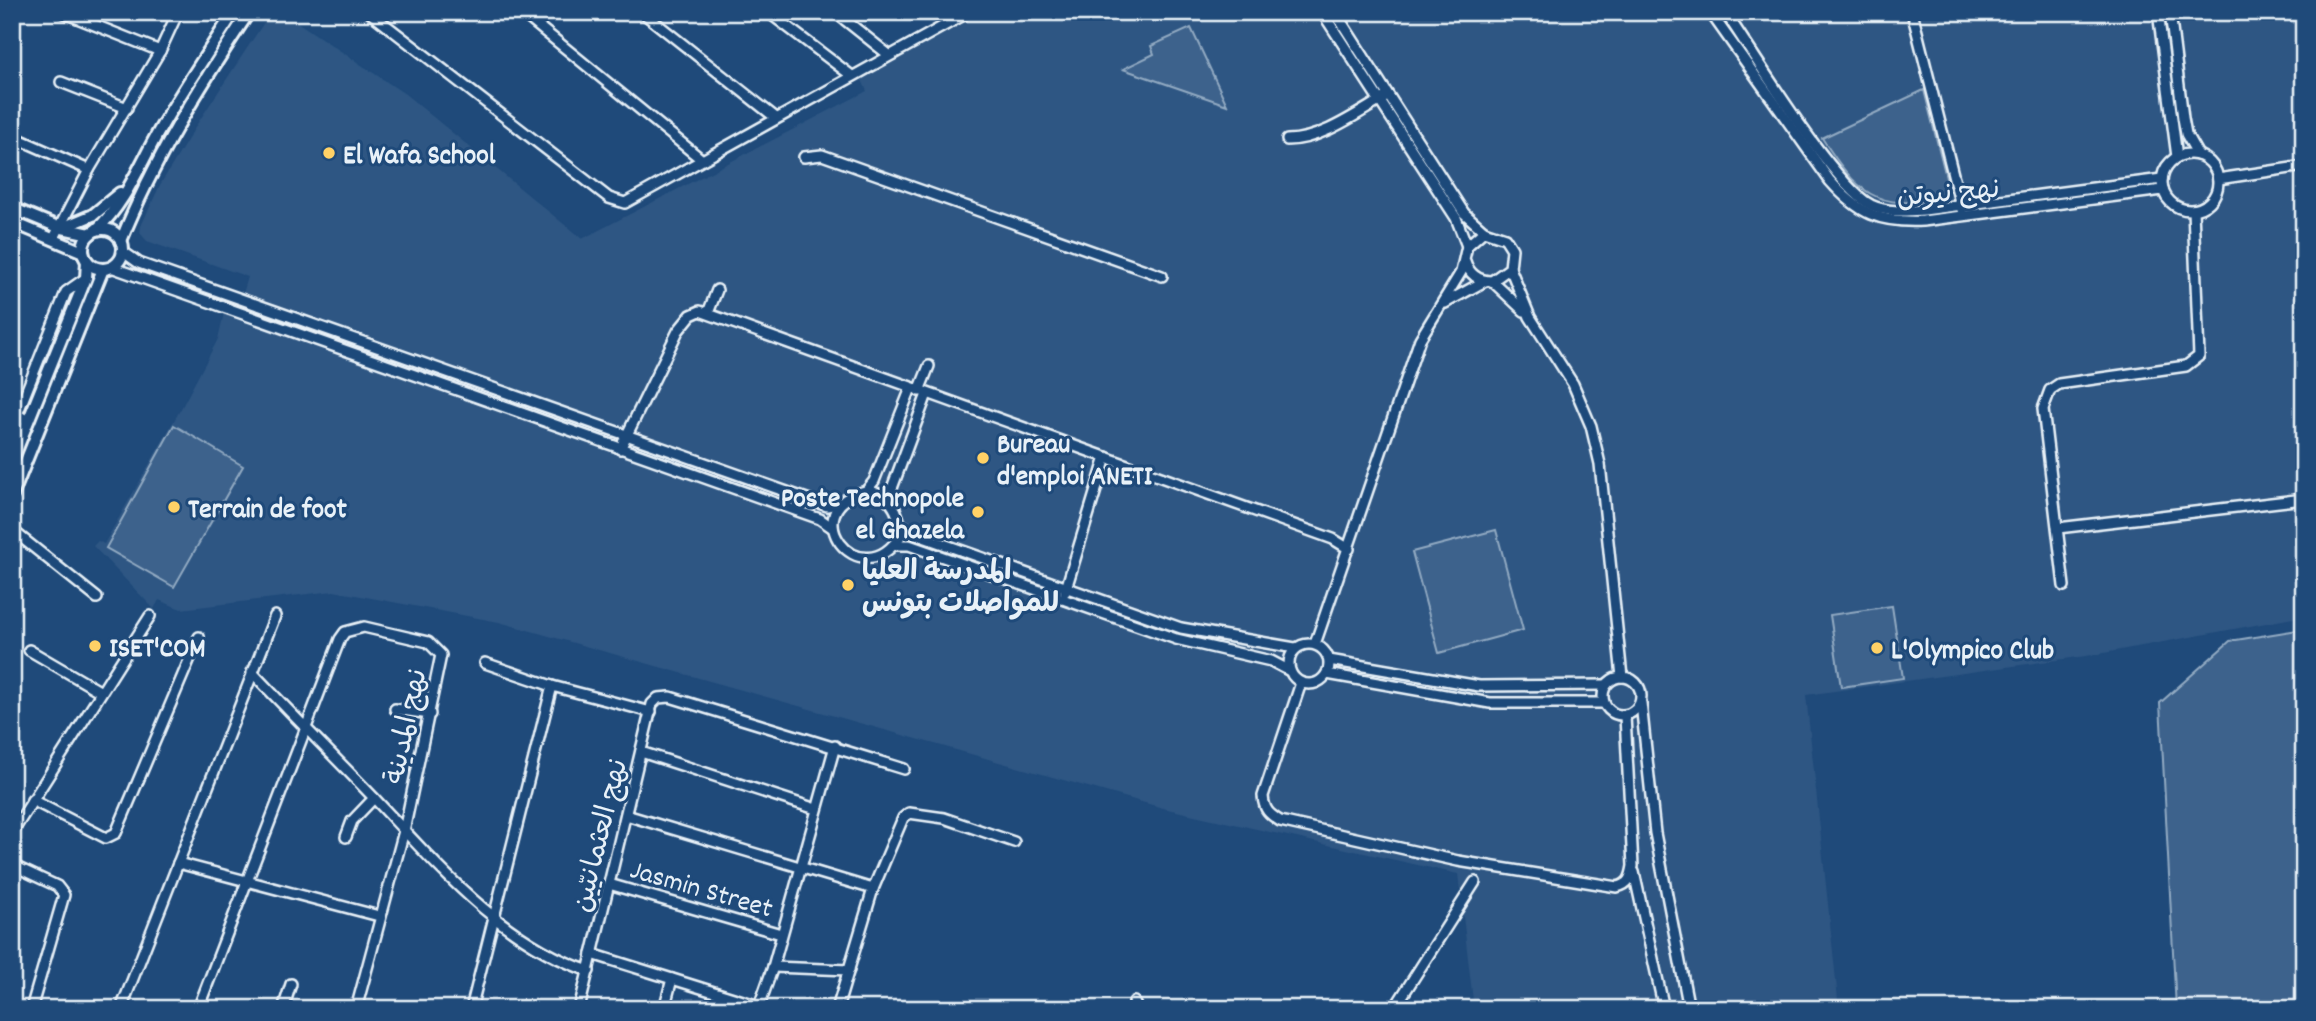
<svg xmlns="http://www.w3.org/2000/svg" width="2316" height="1021" font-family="Dekko,'Playpen Sans Arabic',sans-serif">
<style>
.built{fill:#2e5683}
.green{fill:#3c628c;stroke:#92aac2;stroke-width:2}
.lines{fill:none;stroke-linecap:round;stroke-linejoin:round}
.minor-casing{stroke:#e8f1f8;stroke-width:14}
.tertiary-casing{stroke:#e8f1f8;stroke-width:16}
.minor{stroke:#1f4a7a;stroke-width:9}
.tertiary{stroke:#1f4a7a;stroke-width:10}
.poi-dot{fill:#ffd166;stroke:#1f4a7a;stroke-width:2.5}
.labels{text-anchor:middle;stroke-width:6;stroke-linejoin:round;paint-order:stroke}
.poi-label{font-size:28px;font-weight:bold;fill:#e8f1f8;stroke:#1f4a7a;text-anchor:start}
.street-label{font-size:28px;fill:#e8f1f8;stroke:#1f4a7a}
</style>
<rect width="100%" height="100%" fill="#1f4a7a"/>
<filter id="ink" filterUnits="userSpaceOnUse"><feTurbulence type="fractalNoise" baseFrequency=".0143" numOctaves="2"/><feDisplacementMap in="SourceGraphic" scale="14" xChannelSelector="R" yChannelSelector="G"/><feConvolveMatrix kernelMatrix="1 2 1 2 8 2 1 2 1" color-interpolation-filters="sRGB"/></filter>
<g filter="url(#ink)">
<!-- built -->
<path class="built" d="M271,12H282L405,94L582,239L867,91L861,78L985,12H2304V616L2093,655L1806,695L1839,1009H1474L1458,874L1163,808L499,622L334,591L181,609L159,600L154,609L93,546L98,541L104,544L183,405L218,339L224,313L236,317L248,277L147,241L140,233L141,226L160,185L199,121Z"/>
<!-- green -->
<g class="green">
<path d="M1191,28L1227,105L1123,69L1154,54L1151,46Z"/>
<path d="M1924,90L1949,189L1943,197C1876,213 1857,192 1822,138Z"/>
<path d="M174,425L243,466L174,587L106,548Z"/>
<path d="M1496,530L1523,630L1439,653L1412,552Z"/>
<path d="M1892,606L1903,678L1841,687L1830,615Z"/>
<path d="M2304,629V1009H2176L2160,703L2230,641Z"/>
</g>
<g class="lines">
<!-- minor casing -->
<g class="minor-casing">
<g id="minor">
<path d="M62,12L160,51"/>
<path d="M214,12H227"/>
<path d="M369,12L609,198L625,203L969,12"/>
<path d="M521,12L701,159"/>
<path d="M642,12L776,118"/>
<path d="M768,12L852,76"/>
<path d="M835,12L889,55"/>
<path d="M1322,12L1456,218L1467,246"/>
<path d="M1335,12L1464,213L1484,231"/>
<path d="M1710,12L1830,181C1859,214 1879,223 1923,221L2163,190"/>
<path d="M1725,12C1753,53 1834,186 1871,205C1888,213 1907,211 1924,210L2162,179"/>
<path d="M1912,12L1962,210"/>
<path d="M2158,12L2177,157"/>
<path d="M2170,12L2183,118L2186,134L2198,155"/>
<path d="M12,14L13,12"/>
<path d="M61,82L127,108"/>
<path d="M12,136L89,170"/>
<path d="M1287,140C1320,140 1355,115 1384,98"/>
<circle cx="2190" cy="182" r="28"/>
<path d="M804,157L822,155L1162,276"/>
<path d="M2218,179L2304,166"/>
<path d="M54,238L89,170L160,51L178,12"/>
<path d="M122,251L139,263L827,506L841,503"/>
<path d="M111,267L820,519L833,528"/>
<path d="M1510,268L1530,317L1573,384L1591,426L1600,464L1622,677"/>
<path d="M1492,281L1524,311"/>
<path d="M1445,303L1485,281"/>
<path d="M708,313L717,290"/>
<path d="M919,391L929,366"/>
<path d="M12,427L66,292L86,278"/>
<path d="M620,449L678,331L691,315L700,311L1333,539L1349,549"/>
<path d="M866,491C891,493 900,512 901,535C860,599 792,508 866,491Z"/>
<path d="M866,491L874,481L911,388"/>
<path d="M888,499L927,394"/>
<path d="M901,524L912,533L1181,628L1295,648"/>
<path d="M2058,528L2304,499"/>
<path d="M12,530L97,598"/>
<path d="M895,545H909L1176,639L1271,661L1290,671"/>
<path d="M2064,586L2043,409L2050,390L2059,384L2186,366L2199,356L2193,210"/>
<path d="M1065,592L1106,457"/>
<circle cx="1309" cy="664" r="20"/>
<path d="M1315,644L1420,339L1461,272L1467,246L1484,231L1505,238L1512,249L1510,268L1492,281C1478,281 1469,274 1465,261"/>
<path d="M29,650L101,692"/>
<path d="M1329,660L1479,686L1606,685"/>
<path d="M485,663L552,686L651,712"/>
<path d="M252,672C292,715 334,756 375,799C436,864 501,942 589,971"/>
<path d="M1327,674L1490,703H1604"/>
<circle cx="1622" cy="696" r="19"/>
<path d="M1301,683L1263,796C1264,810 1269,814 1280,821L1458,861L1617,887C1629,884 1631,878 1633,866L1625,716"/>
<path d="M1641,703L1655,833L1689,1009"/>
<path d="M395,709L430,714"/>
<path d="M641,752L816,809"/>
<path d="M32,800L106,838L116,833L199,637"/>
<path d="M626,815L873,889L837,1009"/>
<path d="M12,833L150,616"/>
<path d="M346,837L352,821L374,798"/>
<path d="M178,863L379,916"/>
<path d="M12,865L57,886L64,895L31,1009"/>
<path d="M1634,872L1664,1009"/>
<path d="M609,884L781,934"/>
<path d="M873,889L903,818L909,813L944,818L1014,842"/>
<path d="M592,954L759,1006"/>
<path d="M773,967L849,970"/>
<path d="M1134,1002L1137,1009"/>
<path d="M121,1009L275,616"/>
<path d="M198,1009L340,639L345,632L364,627L428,642L441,655L404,831L356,1009"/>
<path d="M283,1009L291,984"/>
<path d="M471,1009L552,686"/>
<path d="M579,1009L652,704L658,698L670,697L904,769"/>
<path d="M664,1009L672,979"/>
<path d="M758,1009L773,967L835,746"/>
<path d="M1394,1009L1475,882"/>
</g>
</g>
<!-- tertiary casing -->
<g class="tertiary-casing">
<g id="tertiary">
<path d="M12,208L58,227L90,234"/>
<path d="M12,222L83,252"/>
<path d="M62,228L93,215L120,193"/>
<circle cx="103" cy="249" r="20"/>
<path d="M96,230C125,204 140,164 159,131C182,90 209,51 234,12"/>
<path d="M121,241C154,159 200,86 249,12"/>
<path d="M12,412L27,421"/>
<path d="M12,461L86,278L87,261"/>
<path d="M12,496L103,269"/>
</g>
</g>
<!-- minor -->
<use href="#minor" class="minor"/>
<!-- tertiary -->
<use href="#tertiary" class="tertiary"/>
</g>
</g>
<!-- markers -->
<g class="poi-dot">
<circle cx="329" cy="153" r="7"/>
<circle cx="983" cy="458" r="7"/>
<circle cx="174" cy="507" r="7"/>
<circle cx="978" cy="512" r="7"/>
<circle cx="848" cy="585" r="7"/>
<circle cx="95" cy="646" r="7"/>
<circle cx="1877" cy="648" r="7"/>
</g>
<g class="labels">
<!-- poi labels -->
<g class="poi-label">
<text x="343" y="163">El Wafa School</text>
<text x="997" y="452">Bureau<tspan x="997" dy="32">d'emploi ANETI</tspan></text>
<text x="964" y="506" text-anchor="end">Poste Technopole<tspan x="964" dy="32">el Ghazela</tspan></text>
<text x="188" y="517">Terrain de foot</text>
<text x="862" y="579">المدرسة العليا<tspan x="862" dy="32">للمواصلات بتونس</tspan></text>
<text x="109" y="656">ISET'COM</text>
<text x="1891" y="658">L'Olympico Club</text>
</g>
<!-- street labels -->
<g class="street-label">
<text transform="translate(1948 191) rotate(-5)" y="10">نهج نيوتن</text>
<text transform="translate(404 726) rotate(-78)" y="10">نهج المدينة</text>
<text transform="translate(598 835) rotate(-76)" y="10">نهج العثمانيّين</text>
<text transform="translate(702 887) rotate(16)" y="10">Jasmin Street</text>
</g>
</g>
<!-- margin -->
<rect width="2316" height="1021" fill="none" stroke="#1f4a7a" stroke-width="42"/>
<rect x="21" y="21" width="2274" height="979" fill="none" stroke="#e8f1f8" stroke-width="2.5" filter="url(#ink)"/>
</svg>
